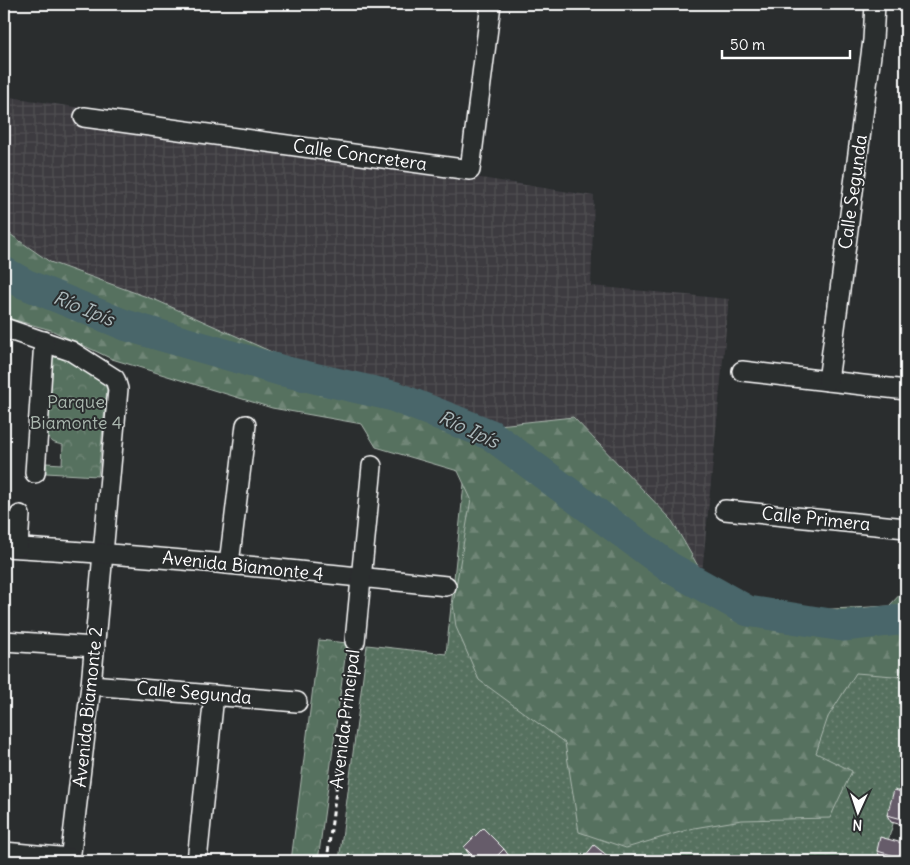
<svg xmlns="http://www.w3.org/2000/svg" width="910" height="865" font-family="Delius,sans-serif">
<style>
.industrial{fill:url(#industrial-grid)}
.grass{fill:url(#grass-dots);stroke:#abb8af}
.forest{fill:url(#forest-firs);stroke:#abb8af}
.park{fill:url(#park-crowns);stroke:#abb8af}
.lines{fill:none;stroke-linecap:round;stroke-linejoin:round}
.river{stroke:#48666a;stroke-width:31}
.street-casing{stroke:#fff;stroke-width:22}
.path{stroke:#fff;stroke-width:3;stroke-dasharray:5 4;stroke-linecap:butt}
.street{stroke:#2a2d2e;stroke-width:19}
.wall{fill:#584e5b;stroke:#fff}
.building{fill:#665b6a;stroke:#fff}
.labels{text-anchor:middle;stroke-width:4;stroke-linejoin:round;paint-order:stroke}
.street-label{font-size:18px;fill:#fff;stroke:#2a2d2e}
.park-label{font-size:18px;fill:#abb8af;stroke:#2a2d2e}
.water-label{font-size:19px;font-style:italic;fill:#adbabc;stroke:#2a2d2e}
</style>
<defs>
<pattern id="industrial-grid" width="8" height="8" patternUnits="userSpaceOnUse" patternTransform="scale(1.25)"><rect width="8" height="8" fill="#3c3b40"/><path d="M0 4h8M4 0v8" fill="none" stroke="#504f53"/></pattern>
<pattern id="grass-dots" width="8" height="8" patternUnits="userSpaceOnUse" patternTransform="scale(1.25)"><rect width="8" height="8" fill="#57715f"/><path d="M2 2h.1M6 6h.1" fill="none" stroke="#708677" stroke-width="1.8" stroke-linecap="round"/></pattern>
<pattern id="forest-firs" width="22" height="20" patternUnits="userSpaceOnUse" patternTransform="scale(1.25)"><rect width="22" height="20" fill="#57715f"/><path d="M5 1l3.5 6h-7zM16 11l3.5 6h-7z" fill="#708677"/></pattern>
<pattern id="park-crowns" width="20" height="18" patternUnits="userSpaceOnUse" patternTransform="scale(1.25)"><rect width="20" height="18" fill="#57715f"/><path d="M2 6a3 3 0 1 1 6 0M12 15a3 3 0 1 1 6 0" fill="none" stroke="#708677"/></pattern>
</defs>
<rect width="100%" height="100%" fill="#2a2d2e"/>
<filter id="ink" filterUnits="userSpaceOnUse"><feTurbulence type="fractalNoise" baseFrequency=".02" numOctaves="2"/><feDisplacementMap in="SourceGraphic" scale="10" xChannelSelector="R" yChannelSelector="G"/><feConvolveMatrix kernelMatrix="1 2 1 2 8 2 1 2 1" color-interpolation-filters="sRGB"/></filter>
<g filter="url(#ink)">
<!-- industrial -->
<path class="industrial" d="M4,96L81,108L79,126L481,178L594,196L591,286L729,299L702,573L671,519L573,417L499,425L402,387L283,357L158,301L50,262L4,230Z"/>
<!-- grass -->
<path class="grass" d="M466,465L712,614L906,628V780L882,861H339L367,645L446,654Z"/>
<!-- forest -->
<path class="forest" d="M4,230L50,262L158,301L283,357L402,387L499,425L573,417L671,519L702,573L740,598L814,610L889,606L906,588V677L856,673L828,717L816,753L852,771L830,818L742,820L694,828L626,848L579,832L565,743L479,680L456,627L453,604L471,499L458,471L376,447L362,424L272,408L112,359L51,330L4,317Z"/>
<!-- park -->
<g class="park">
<path d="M54,357L64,359L101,380L107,389L98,476L46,473V463L62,464L63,445C54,443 51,443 47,434L45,362Z"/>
<path d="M319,640L347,643L318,861H291Z"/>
<path d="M4,777H10L4,840Z"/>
</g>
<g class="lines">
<!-- river -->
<path class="river" d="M4,272L25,284L125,325L283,371L393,396L491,435L669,567L748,611L843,626L906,619"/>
<!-- street casing -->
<g class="street-casing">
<g id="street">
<path d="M84,117L470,170L491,4"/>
<path d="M4,328L71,351L115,379L118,389L91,685L70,861"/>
<path d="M742,371L906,390"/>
<path d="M828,381L873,40L875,4"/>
<path d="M35,473L44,341"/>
<path d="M725,510L906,528"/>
<path d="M4,547C152,555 299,571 446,586"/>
<path d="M18,547L20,515"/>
<path d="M229,564L246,425"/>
<path d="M4,641L95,647"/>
<path d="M355,641L372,466"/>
<path d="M91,685L297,702"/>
<path d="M4,852L70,858"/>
<path d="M197,861L214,695"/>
</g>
</g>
<!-- path -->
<path class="path" d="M327,861L353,656"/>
<!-- street -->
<use href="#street" class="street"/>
</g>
<!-- wall -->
<g class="wall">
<path d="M906,793V826L891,822L887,815Z"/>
<path d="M906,844V861H894L881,858L877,851Z"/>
<path d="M464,847L504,849L509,856L503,861H476L469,854Z"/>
</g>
<!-- building -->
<g class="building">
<path d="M894,790L906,793V820L887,815Z"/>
<path d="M483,828L504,849L492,861H478L464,847Z"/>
<path d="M880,837L906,844V859L877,851Z"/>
<path d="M594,845L614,861H581Z"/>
<path d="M880,858L892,861H879Z"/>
</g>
</g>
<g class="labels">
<!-- street labels -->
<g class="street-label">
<text transform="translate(360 155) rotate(8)" y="6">Calle Concretera</text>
<text transform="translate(853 192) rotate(-82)" y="6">Calle Segunda</text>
<text transform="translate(816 519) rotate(6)" y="6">Calle Primera</text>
<text transform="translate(243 566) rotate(6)" y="6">Avenida Biamonte 4</text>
<text transform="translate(194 693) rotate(5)" y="6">Calle Segunda</text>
<text transform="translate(88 707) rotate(-84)" y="6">Avenida Biamonte 2</text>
<text transform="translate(345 719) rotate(-83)" y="6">Avenida Principal</text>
</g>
<!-- park labels -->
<g class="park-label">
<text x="76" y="408">Parque<tspan x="76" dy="21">Biamonte 4</tspan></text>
</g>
<!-- water labels -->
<g class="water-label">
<text transform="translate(84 308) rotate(22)" y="7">Río Ipís</text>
<text transform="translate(469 429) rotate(25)" y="7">Río Ipís</text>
</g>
</g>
<!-- margin -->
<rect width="910" height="865" fill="none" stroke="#2a2d2e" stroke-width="20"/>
<rect x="10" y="10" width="890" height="845" fill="none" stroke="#fff" stroke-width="2" filter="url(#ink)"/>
<!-- north arrow -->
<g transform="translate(858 812) rotate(183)" stroke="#2a2d2e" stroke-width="4" paint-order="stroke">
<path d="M0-4L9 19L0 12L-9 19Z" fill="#ffffff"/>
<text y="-8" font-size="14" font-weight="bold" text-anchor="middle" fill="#ffffff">N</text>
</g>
<!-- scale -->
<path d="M722 50v8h128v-8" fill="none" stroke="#ffffff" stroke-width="2.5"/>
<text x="730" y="50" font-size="15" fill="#ffffff" stroke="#2a2d2e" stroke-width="4" paint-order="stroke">50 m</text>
</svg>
